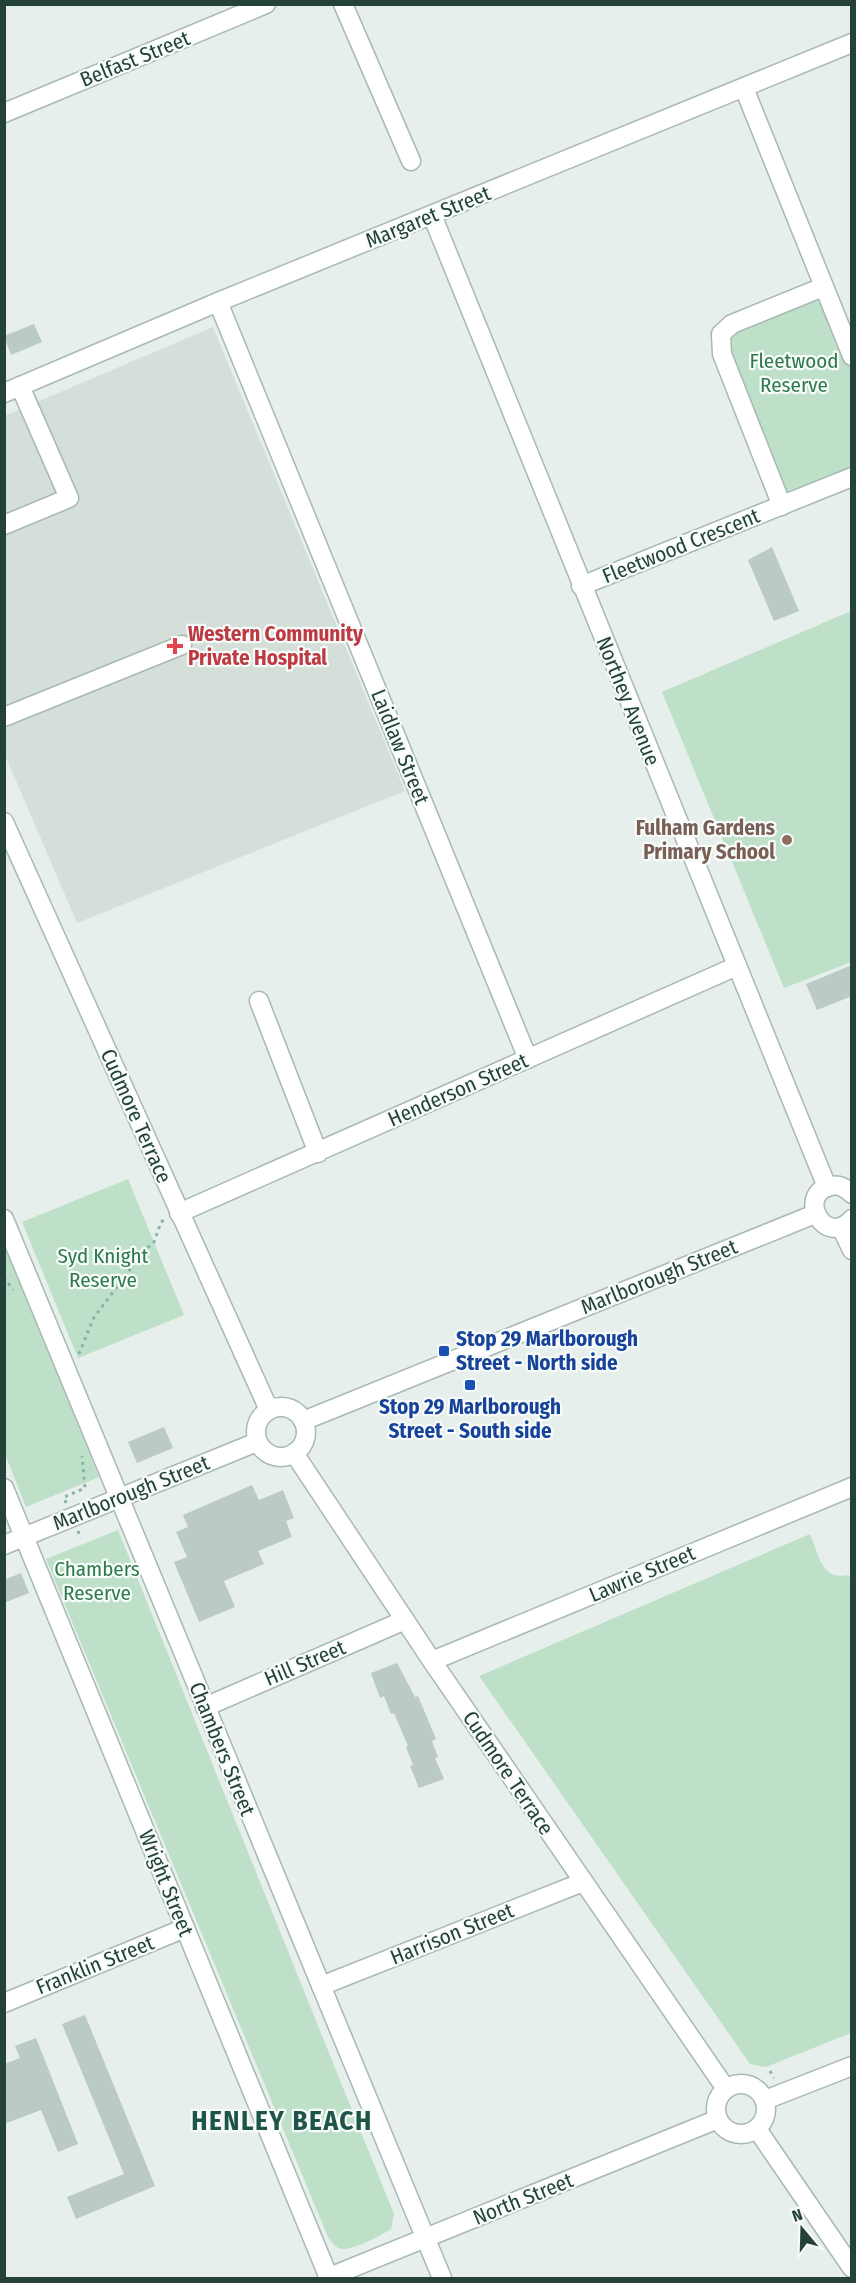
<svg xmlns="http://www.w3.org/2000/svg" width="856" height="2283" font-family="'Fira Sans Condensed',sans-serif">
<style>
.built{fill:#d4dfda}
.green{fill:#bfe0c8}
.building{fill:#bbcac4}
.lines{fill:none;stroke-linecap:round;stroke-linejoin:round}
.minor-casing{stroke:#a8b8b2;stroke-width:21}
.path{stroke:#86b3a5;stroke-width:3;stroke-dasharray:3 4.5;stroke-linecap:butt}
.minor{stroke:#fff;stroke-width:18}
.health-dot{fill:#e0444e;stroke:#f7fbf9;stroke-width:2}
.education-dot{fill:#8d6e63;stroke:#f7fbf9;stroke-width:2}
.transit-dot{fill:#1a4fb4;stroke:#f7fbf9;stroke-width:2}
.labels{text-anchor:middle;stroke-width:4.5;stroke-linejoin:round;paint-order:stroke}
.street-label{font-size:21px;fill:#24423a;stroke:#f7fbf9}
.park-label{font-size:21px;fill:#2d7a4b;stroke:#f7fbf9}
.health-label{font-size:21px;font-weight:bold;fill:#be3a42;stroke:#f7fbf9;text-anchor:start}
.education-label{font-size:21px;font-weight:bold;fill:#785e54;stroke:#f7fbf9;text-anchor:end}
.transit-label{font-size:21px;font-weight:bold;fill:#164399;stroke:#f7fbf9;text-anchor:start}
.district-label{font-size:27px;font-weight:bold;letter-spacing:1.5px;fill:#1f5548;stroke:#f7fbf9}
</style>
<rect width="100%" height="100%" fill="#e6efeb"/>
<!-- built -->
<path class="built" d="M213,327L405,791L77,923L5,755L4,416Z"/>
<!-- green -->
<g class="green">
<path d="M821,294L851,369V470L783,500L725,337Z"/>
<path d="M851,611V962L784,988L662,692Z"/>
<path d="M128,1179L184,1315L78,1358L22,1222Z"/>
<path d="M5,1246L99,1477L26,1507L5,1454Z"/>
<path d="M118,1530L394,2214L391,2229C381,2236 353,2250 342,2249C335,2248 332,2242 328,2237L46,1559Z"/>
<path d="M810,1534C819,1554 821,1581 848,1575L851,1579V2033L766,2067L750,2064L479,1676Z"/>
</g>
<!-- building -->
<g class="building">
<path d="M34,324L42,342L11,355L4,336Z"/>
<path d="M772,547L799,611L774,621L748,560Z"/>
<path d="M852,965V996L817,1010L806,984Z"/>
<path d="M164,1427L173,1448L137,1463L128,1442Z"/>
<path d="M252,1485L259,1500L283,1490L294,1518L286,1521L292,1537L258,1551L264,1564L224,1581L235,1607L199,1622L174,1562L187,1557L176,1532L188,1527L183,1515Z"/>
<path d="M21,1573L29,1593L4,1603V1580Z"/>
<path d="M397,1663L415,1697L418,1696L436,1739L432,1741L438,1757L435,1758L444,1779L419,1788L410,1766L413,1765L406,1747L408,1746L394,1713L391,1714L384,1696L380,1698L371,1673Z"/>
<path d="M85,2015L155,2186L76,2219L67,2197L124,2174L62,2024Z"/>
<path d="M36,2038L78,2144L58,2152L41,2110L4,2124V2064L20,2058L15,2046Z"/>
</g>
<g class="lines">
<!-- minor casing -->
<g class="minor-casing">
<g id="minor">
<path d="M343,4L411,161"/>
<path d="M744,88L852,356"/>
<path d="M4,113L266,4"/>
<path d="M432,215L827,1187"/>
<path d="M218,302L528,1059"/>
<path d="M4,393L218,302L852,43"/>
<path d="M782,506L722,354L721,334L732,324L823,287"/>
<path d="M4,525L69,498L20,386"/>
<path d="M581,586L852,477"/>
<path d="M4,717L182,645"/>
<path d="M4,822L269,1410"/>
<path d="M259,1001L318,1153"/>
<path d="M852,1194C846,1188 839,1184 831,1186C795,1194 825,1249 852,1219"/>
<path d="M179,1213L737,966"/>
<path d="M4,1219L442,2278"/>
<path d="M841,1227L852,1250"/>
<circle cx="281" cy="1432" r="25"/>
<path d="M303,1421L815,1214"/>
<path d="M294,1453L432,1661L726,2089"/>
<path d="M4,1488L329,2278"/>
<path d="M4,1545L257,1442"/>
<path d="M432,1661L852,1487"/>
<path d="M205,1707L405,1620"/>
<path d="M321,1986L583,1882"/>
<path d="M4,2003L185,1928"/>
<circle cx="741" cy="2109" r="25"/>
<path d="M765,2100L852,2066"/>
<path d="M757,2129L852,2268"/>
<path d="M327,2278L718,2119"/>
</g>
</g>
<!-- path -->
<g class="path">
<path d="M4,1277L13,1290"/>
<path d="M79,1354L93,1319L142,1253L154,1242L161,1222L164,1220"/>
<path d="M66,1503L64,1497L85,1488L82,1456"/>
<path d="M78,1531L81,1538"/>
<path d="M770,2071L774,2078"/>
</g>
<!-- minor -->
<use href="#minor" class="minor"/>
</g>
<!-- markers -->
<path class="health-dot" d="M172 637h6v6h6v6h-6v6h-6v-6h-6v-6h6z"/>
<circle class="education-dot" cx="787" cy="840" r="6"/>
<g class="transit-dot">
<rect x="438" y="1345" width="12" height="12" rx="3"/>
<rect x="464" y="1379" width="12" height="12" rx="3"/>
</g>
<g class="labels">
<!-- street labels -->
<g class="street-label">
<text transform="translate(135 59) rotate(-22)" y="7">Belfast Street</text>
<text transform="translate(428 217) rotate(-22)" y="7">Margaret Street</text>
<text transform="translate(681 546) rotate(-22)" y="7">Fleetwood Crescent</text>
<text transform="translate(628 701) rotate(68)" y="7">Northey Avenue</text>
<text transform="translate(400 747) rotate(68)" y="7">Laidlaw Street</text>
<text transform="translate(458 1090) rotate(-24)" y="7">Henderson Street</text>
<text transform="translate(136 1116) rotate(66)" y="7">Cudmore Terrace</text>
<text transform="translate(659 1277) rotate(-22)" y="7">Marlborough Street</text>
<text transform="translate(131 1493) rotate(-22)" y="7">Marlborough Street</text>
<text transform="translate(642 1574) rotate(-23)" y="7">Lawrie Street</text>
<text transform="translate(305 1663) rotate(-23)" y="7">Hill Street</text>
<text transform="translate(222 1749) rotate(68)" y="7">Chambers Street</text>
<text transform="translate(508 1773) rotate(56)" y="7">Cudmore Terrace</text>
<text transform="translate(166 1883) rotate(68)" y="7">Wright Street</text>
<text transform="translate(452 1934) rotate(-22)" y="7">Harrison Street</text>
<text transform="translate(95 1965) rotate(-22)" y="7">Franklin Street</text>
<text transform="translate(523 2199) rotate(-22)" y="7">North Street</text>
</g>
<!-- park labels -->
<g class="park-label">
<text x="794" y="368">Fleetwood<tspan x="794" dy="24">Reserve</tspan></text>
<text x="103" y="1263">Syd Knight<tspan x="103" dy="24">Reserve</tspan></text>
<text x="97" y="1576">Chambers<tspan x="97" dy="24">Reserve</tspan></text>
</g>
<!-- health labels -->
<g class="health-label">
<text x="188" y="641">Western Community<tspan x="188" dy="24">Private Hospital</tspan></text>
</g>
<!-- education labels -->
<g class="education-label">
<text x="775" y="835">Fulham Gardens<tspan x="775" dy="24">Primary School</tspan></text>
</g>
<!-- transit labels -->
<g class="transit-label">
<text x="456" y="1346">Stop 29 Marlborough<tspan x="456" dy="24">Street - North side</tspan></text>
<text x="470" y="1414" text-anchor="middle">Stop 29 Marlborough<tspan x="470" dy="24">Street - South side</tspan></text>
</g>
<!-- district labels -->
<g class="district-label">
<text x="282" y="2130">HENLEY BEACH</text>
</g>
</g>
<!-- border -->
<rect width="856" height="2283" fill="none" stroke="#24423a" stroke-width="12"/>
<!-- north arrow -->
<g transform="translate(802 2229) rotate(341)" stroke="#f7fbf9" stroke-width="4.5" paint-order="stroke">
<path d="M0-4.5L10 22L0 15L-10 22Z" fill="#24423a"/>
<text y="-9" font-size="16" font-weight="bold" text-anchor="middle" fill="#24423a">N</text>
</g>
</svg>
